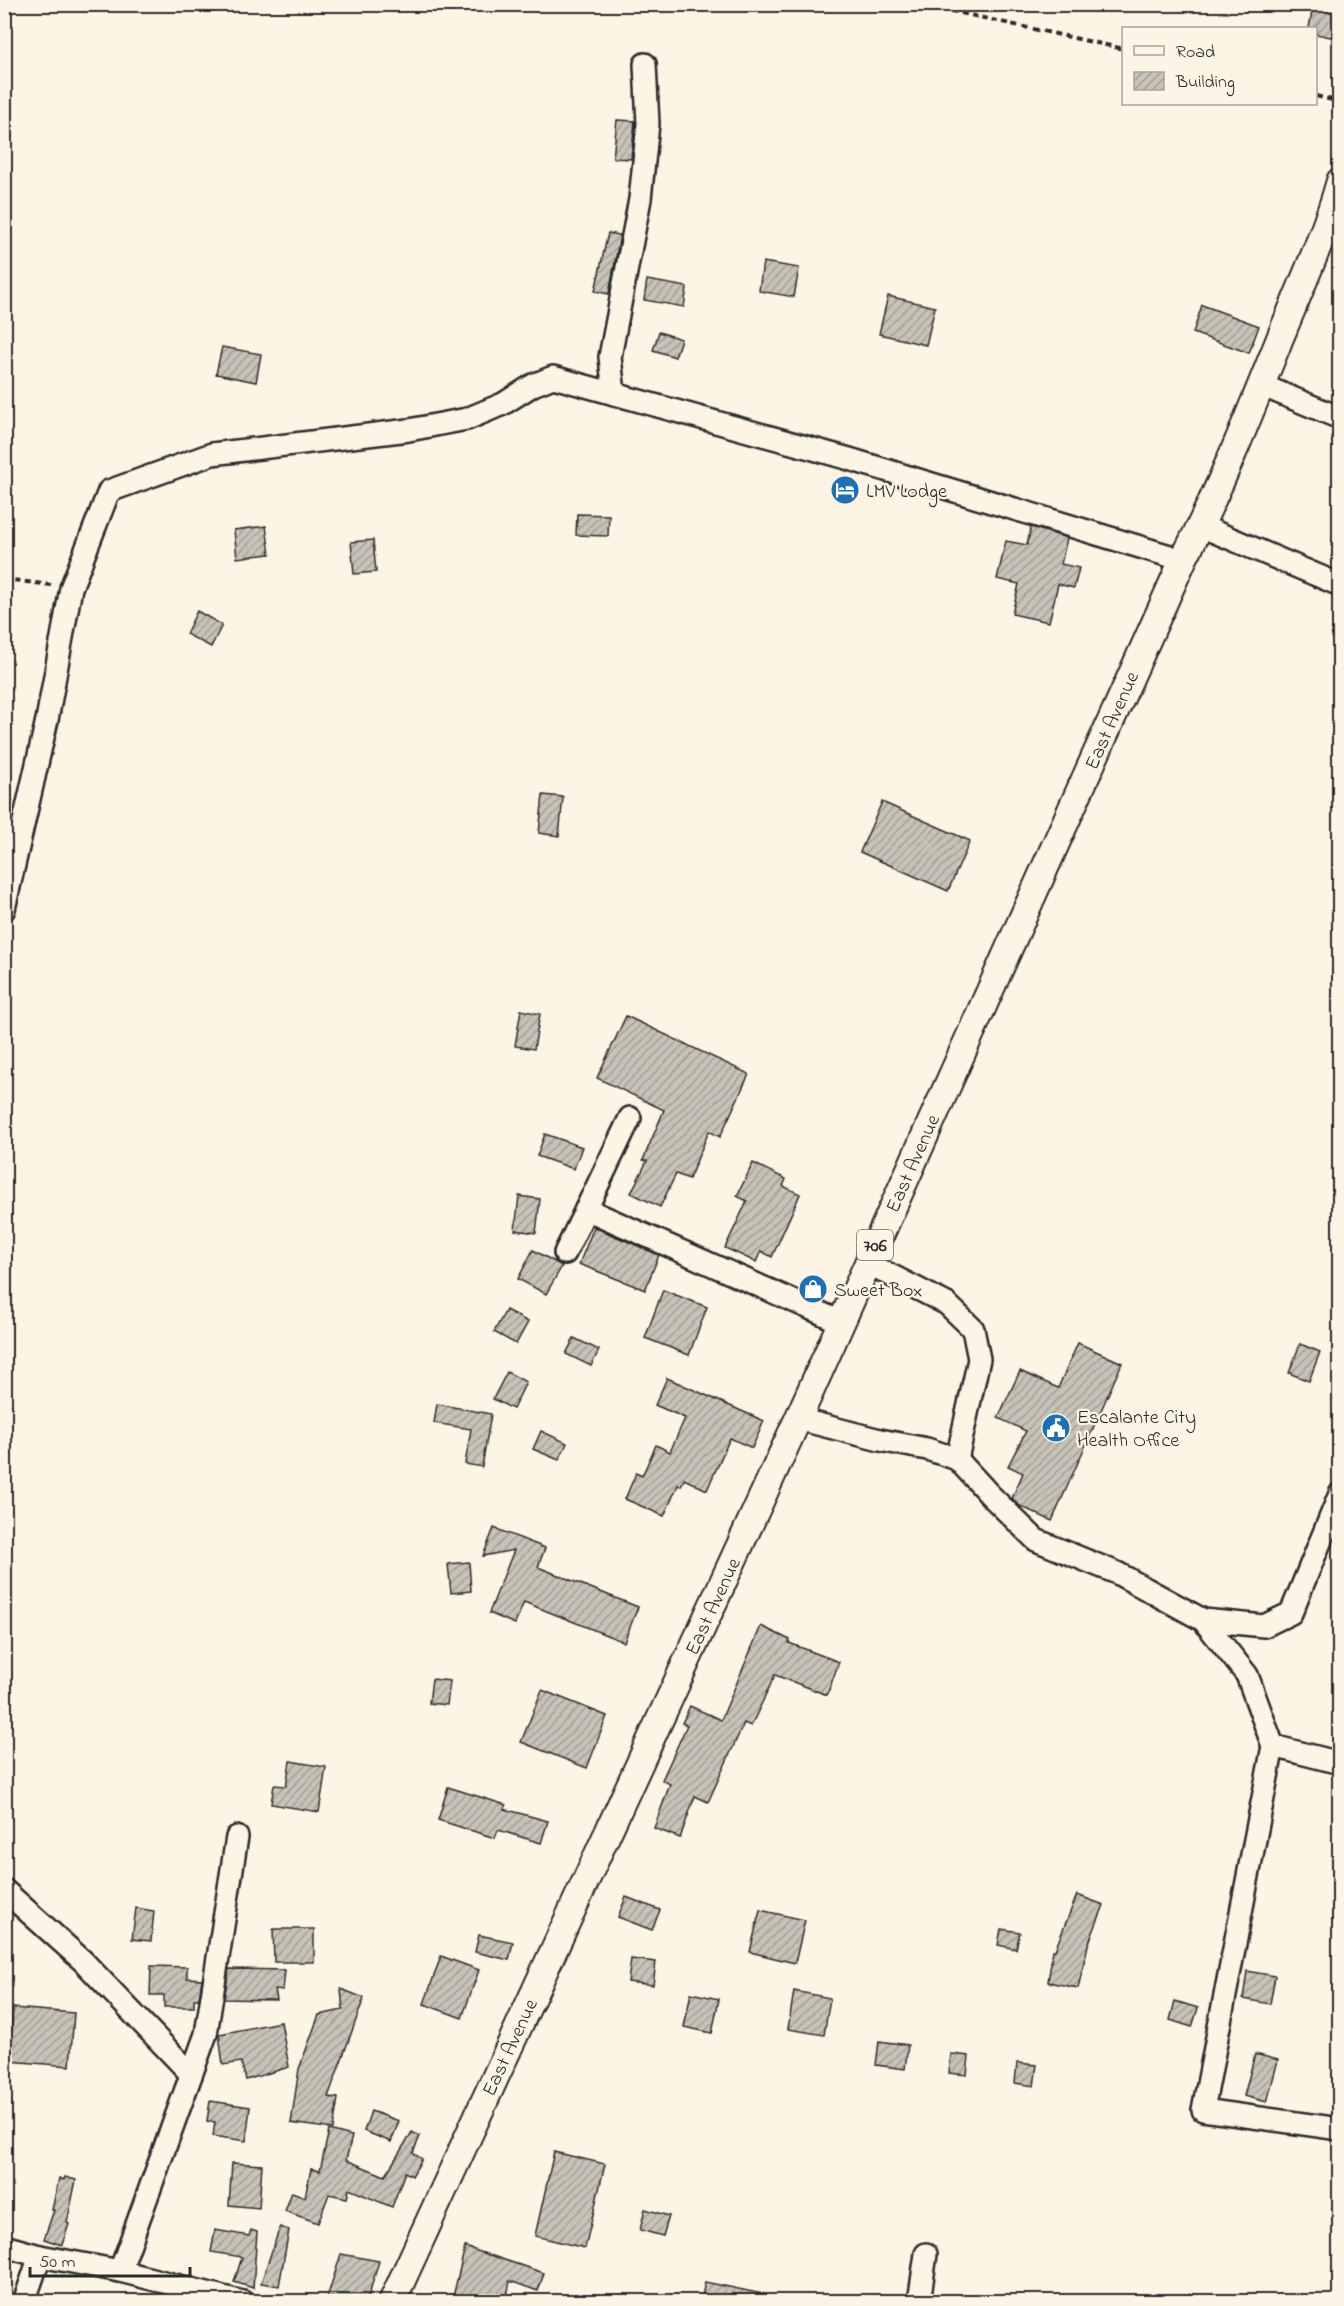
<svg xmlns="http://www.w3.org/2000/svg" width="1344" height="2306" font-family="'Indie Flower',sans-serif">
<style>
.building{fill:url(#building-hatch);stroke:#2b2b2b;stroke-width:1.5}
.lines{fill:none;stroke-linecap:round;stroke-linejoin:round}
.minor-casing{stroke:#2b2b2b;stroke-width:26}
.major-casing{stroke:#2b2b2b;stroke-width:30}
.path{stroke:#2b2b2b;stroke-width:4;stroke-dasharray:6 4.5;stroke-linecap:butt}
.minor{stroke:#fcf5e5;stroke-width:21}
.major{stroke:#fcf5e5;stroke-width:26}
.labels{text-anchor:middle;stroke-width:4.5;stroke-linejoin:round;paint-order:stroke}
.shield{fill:#fcf5e5;stroke:#6a6863;stroke-width:1.5}
.shield-label{font-size:18px;font-weight:bold;fill:#2b2b2b}
.poi-label{font-size:20px;fill:#2b2b2b;stroke:#fcf5e5;text-anchor:start}
.street-label{font-size:20px;fill:#2b2b2b;stroke:#fcf5e5}
</style>
<defs>
<pattern id="building-hatch" width="6" height="6" patternUnits="userSpaceOnUse" patternTransform="scale(1.5)"><rect width="6" height="6" fill="#c8c3b7"/><path d="M-1 1l2-2M0 6l6-6M5 7l2-2" fill="none" stroke="#a39f95"/></pattern>
</defs>
<rect width="100%" height="100%" fill="#fcf5e5"/>
<filter id="ink" filterUnits="userSpaceOnUse"><feTurbulence type="fractalNoise" baseFrequency=".0167" numOctaves="2"/><feDisplacementMap in="SourceGraphic" scale="12" xChannelSelector="R" yChannelSelector="G"/><feConvolveMatrix kernelMatrix="1 2 1 2 8 2 1 2 1" color-interpolation-filters="sRGB"/></filter>
<g filter="url(#ink)">
<!-- building -->
<g class="building">
<path d="M1313,6L1340,11V39L1316,34V28H1309Z"/>
<path d="M617,120L635,121L631,159L613,158Z"/>
<path d="M608,233L620,235L609,294L595,291Z"/>
<path d="M763,262L799,268L794,297L759,291Z"/>
<path d="M647,280L687,287L684,307L644,300Z"/>
<path d="M888,296L935,307L926,345L879,334Z"/>
<path d="M1202,305L1259,326L1249,353L1193,333Z"/>
<path d="M659,332L681,339L675,357L653,350Z"/>
<path d="M222,347L261,354L256,382L216,374Z"/>
<path d="M577,514L609,515L608,536L576,535Z"/>
<path d="M266,526L270,554L237,558L234,530Z"/>
<path d="M1031,527L1067,538L1061,564L1079,568L1074,588L1058,584L1049,622L1012,614L1019,584L997,579L1006,541L1027,545Z"/>
<path d="M373,540L376,572L354,574L351,542Z"/>
<path d="M197,611L222,625L211,647L186,634Z"/>
<path d="M543,795L563,797L559,836L539,833Z"/>
<path d="M882,802L970,841L948,891L860,852Z"/>
<path d="M521,1010L540,1014L534,1049L515,1046Z"/>
<path d="M626,1016L749,1074L720,1137L709,1131L689,1179L676,1174L660,1207L631,1193L647,1161L643,1160L664,1110L597,1078Z"/>
<path d="M545,1134L582,1147L574,1169L537,1156Z"/>
<path d="M753,1163L786,1179L783,1186L800,1194L772,1257L761,1251L756,1262L725,1248L747,1201L737,1196Z"/>
<path d="M519,1196L540,1199L536,1233L515,1230Z"/>
<path d="M594,1227L659,1255L645,1290L579,1264Z"/>
<path d="M533,1250L562,1266L546,1294L518,1279Z"/>
<path d="M663,1290L707,1307L689,1355L645,1338Z"/>
<path d="M506,1310L528,1322L516,1344L494,1332Z"/>
<path d="M574,1338L599,1350L591,1366L566,1354Z"/>
<path d="M1078,1343L1122,1363L1052,1521L1020,1506L1012,1498L1023,1473L1008,1466L1026,1431L998,1418L1020,1371L1058,1388Z"/>
<path d="M1300,1344L1320,1352L1309,1381L1289,1373Z"/>
<path d="M507,1372L526,1382L513,1409L493,1399Z"/>
<path d="M667,1378L764,1421L752,1448L730,1438L707,1490L684,1479L681,1486L678,1485L664,1516L625,1499L636,1473L642,1476L656,1445L670,1452L685,1418L655,1405Z"/>
<path d="M437,1404L491,1414L482,1467L465,1464L471,1429L434,1423Z"/>
<path d="M541,1431L567,1443L559,1460L533,1449Z"/>
<path d="M494,1528L545,1548L538,1567L638,1607L624,1642L524,1602L515,1624L489,1613L514,1550L483,1556Z"/>
<path d="M469,1562L471,1591L451,1593L448,1564Z"/>
<path d="M761,1626L790,1640L789,1643L839,1662L827,1695L775,1675L751,1726L744,1723L708,1802L695,1796L680,1838L654,1828L670,1784L662,1780L687,1725L682,1723L690,1706L721,1720Z"/>
<path d="M432,1679L450,1681L447,1705L429,1703Z"/>
<path d="M542,1690L607,1716L587,1768L521,1742Z"/>
<path d="M290,1761L326,1767L319,1812L271,1804L274,1785L286,1786Z"/>
<path d="M448,1787L506,1805L504,1809L548,1821L541,1843L498,1830L495,1838L438,1820Z"/>
<path d="M1077,1895L1104,1905L1088,1945L1078,1988L1048,1982L1053,1950H1055Z"/>
<path d="M626,1897L660,1910L652,1930L618,1917Z"/>
<path d="M136,1908L154,1911L151,1941L132,1939Z"/>
<path d="M760,1910L805,1920L795,1963L750,1952Z"/>
<path d="M273,1929H314V1962H274Z"/>
<path d="M1001,1929L1020,1932L1016,1949L998,1945Z"/>
<path d="M479,1935L513,1942L509,1960L475,1952Z"/>
<path d="M441,1956L479,1970L462,2018L424,2004Z"/>
<path d="M631,1959L656,1962L653,1985L628,1982Z"/>
<path d="M151,1966L187,1967V1978L202,1979L199,1999H194V2007H164V1995H150Z"/>
<path d="M229,1969L285,1970L283,1990L275,1989L277,2000L224,1999Z"/>
<path d="M1247,1971L1275,1976L1270,2004L1243,1999Z"/>
<path d="M341,1989L364,1998L328,2097L338,2098L333,2129L291,2123L299,2069L319,2015L343,2010Z"/>
<path d="M794,1991L830,1998L824,2035L788,2029Z"/>
<path d="M691,1993L719,1999L712,2033L684,2027Z"/>
<path d="M1175,2001L1198,2008L1192,2027L1170,2020Z"/>
<path d="M13,2008L74,2013L70,2066L9,2061Z"/>
<path d="M281,2022L289,2067L246,2080L241,2062L223,2065L219,2034Z"/>
<path d="M879,2041L908,2045L905,2069L876,2065Z"/>
<path d="M951,2054L969,2056L967,2075L949,2073Z"/>
<path d="M1255,2054L1278,2060L1267,2102L1244,2096Z"/>
<path d="M1017,2063L1037,2065L1034,2086L1015,2083Z"/>
<path d="M210,2101L250,2107L246,2141L213,2136L215,2122L207,2121Z"/>
<path d="M371,2111L399,2121L391,2142L364,2131Z"/>
<path d="M329,2130L352,2136L346,2160L385,2176L412,2132L420,2136L413,2153L422,2159L412,2176L405,2172L392,2207L349,2189L347,2198L329,2194L318,2223L285,2211L292,2192L305,2197L311,2169L320,2171Z"/>
<path d="M554,2152L605,2164L585,2248L535,2236Z"/>
<path d="M232,2163L262,2165L259,2208L229,2205Z"/>
<path d="M65,2177L76,2180L67,2223L69,2224L62,2245L44,2239L54,2210H52L59,2178L64,2180Z"/>
<path d="M645,2209L669,2216L663,2236L640,2230Z"/>
<path d="M280,2227L289,2230L279,2286L261,2283Z"/>
<path d="M215,2230L249,2236L251,2230L257,2232L253,2288L234,2282L242,2257L211,2252Z"/>
<path d="M465,2247L544,2273L538,2291L510,2281L506,2301H452Z"/>
<path d="M341,2254L379,2261L367,2301H326Z"/>
<path d="M705,2282L763,2294L762,2301H701Z"/>
</g>
<g class="lines">
<!-- minor casing -->
<g class="minor-casing">
<g id="minor">
<path d="M1261,385L1340,418"/>
<path d="M614,394L610,357L640,199L648,124L645,64"/>
<path d="M1201,526L1340,585"/>
<path d="M4,909L47,720L71,588L109,491L212,454L409,430L467,419L503,404L533,385L553,377L846,458L1183,560"/>
<path d="M586,1209L841,1322"/>
<path d="M565,1253L630,1118"/>
<path d="M867,1263L947,1304L973,1329L979,1359L957,1459"/>
<path d="M798,1419L880,1440L927,1449L957,1459L990,1495L1036,1540L1117,1573L1203,1620L1247,1675L1273,1746L1203,2110L1340,2129"/>
<path d="M1203,1620L1264,1626L1291,1613L1340,1494"/>
<path d="M1273,1746L1340,1763"/>
<path d="M4,1890L83,1961L191,2074"/>
<path d="M4,2246L40,2256L120,2271L243,2302"/>
<path d="M120,2271L206,2034L237,1837"/>
<path d="M24,2302L40,2256"/>
<path d="M919,2302L926,2254"/>
</g>
</g>
<!-- major casing -->
<g class="major-casing">
<path id="major" d="M392,2302L798,1419L1183,560C1220,489 1250,413 1280,338C1301,286 1325,235 1340,181"/>
</g>
<!-- path -->
<g class="path">
<path d="M920,4L1124,49"/>
<path d="M1316,96L1340,102"/>
<path d="M4,579L51,585"/>
</g>
<!-- minor -->
<use href="#minor" class="minor"/>
<!-- major -->
<use href="#major" class="major"/>
</g>
</g>
<!-- icons -->
<defs>
<g id="hotel-disc" transform="scale(1.5)"><circle r="9.5" fill="#1f6fb2" stroke="#fcf5e5"/><path d="M-6-4.5h1.5V1H6V5H4.5V3h-9V5H-6ZM-4 0a1.8 1.8 0 1 1 3.6 0ZM.5 0V-2.5h3Q6-2.5 6 0Z" fill="#fff"/></g>
<g id="shop-disc" transform="scale(1.5)"><circle r="9.5" fill="#1f6fb2" stroke="#fcf5e5"/><path d="M-5-2.5h2.3a2.7 3.5 0 0 1 5.4 0H5L5.5 6h-11ZM-1.5-2.5h3a1.5 2.3 0 0 0-3 0Z" fill="#fff"/></g>
<g id="civic-disc" transform="scale(1.5)"><circle r="9.5" fill="#1f6fb2" stroke="#fcf5e5"/><path d="M-.6-6.5H3V-4.5H.6V-3L4-1V1h2V6H-6V1h2V-1L-.6-3ZM-1.2 2.5V6h2.4V2.5Z" fill="#fff"/></g>
</defs>
<g fill-rule="evenodd">
<use href="#hotel-disc" x="845" y="490"/>
<use href="#shop-disc" x="813" y="1289"/>
<use href="#civic-disc" x="1056" y="1428"/>
</g>
<g class="labels">
<!-- shield labels -->
<rect class="shield" x="857" y="1230" width="36" height="30" rx="4.5"/>
<g class="shield-label">
<text x="875" y="1251">706</text>
</g>
<!-- poi labels -->
<g class="poi-label">
<text x="866" y="497">LMV Lodge</text>
<text x="834" y="1296">Sweet Box</text>
<text x="1077" y="1423">Escalante City<tspan x="1077" dy="23">Health Office</tspan></text>
</g>
<!-- street labels -->
<g class="street-label">
<text transform="translate(1111 720) rotate(-66)" y="7">East Avenue</text>
<text transform="translate(912 1163) rotate(-66)" y="7">East Avenue</text>
<text transform="translate(712 1606) rotate(-65)" y="7">East Avenue</text>
<text transform="translate(509 2047) rotate(-65)" y="7">East Avenue</text>
</g>
</g>
<!-- margin -->
<rect width="1344" height="2306" fill="none" stroke="#fcf5e5" stroke-width="24"/>
<rect x="12" y="12" width="1320" height="2282" fill="none" stroke="#2b2b2b" stroke-width="2" filter="url(#ink)"/>
<!-- legend -->
<rect x="1122" y="27" width="195" height="78" fill="#fcf5e5" stroke="#a8a49b" stroke-width="1.5"/>
<rect x="1134" y="46" width="30" height="9" fill="#fcf5e5" stroke="#a8a49b" stroke-width="1.5"/>
<text x="1176" y="57" font-size="18" fill="#2b2b2b">Road</text>
<rect x="1134" y="72" width="30" height="18" fill="url(#building-hatch)" stroke="#a8a49b" stroke-width="1.5"/>
<text x="1176" y="87" font-size="18" fill="#2b2b2b">Building</text>
<!-- scale -->
<path d="M30 2267v9h160v-9" fill="none" stroke="#2b2b2b" stroke-width="3"/>
<text x="39" y="2267" font-size="18" fill="#2b2b2b" stroke="#fcf5e5" stroke-width="4.5" paint-order="stroke">50 m</text>
</svg>
